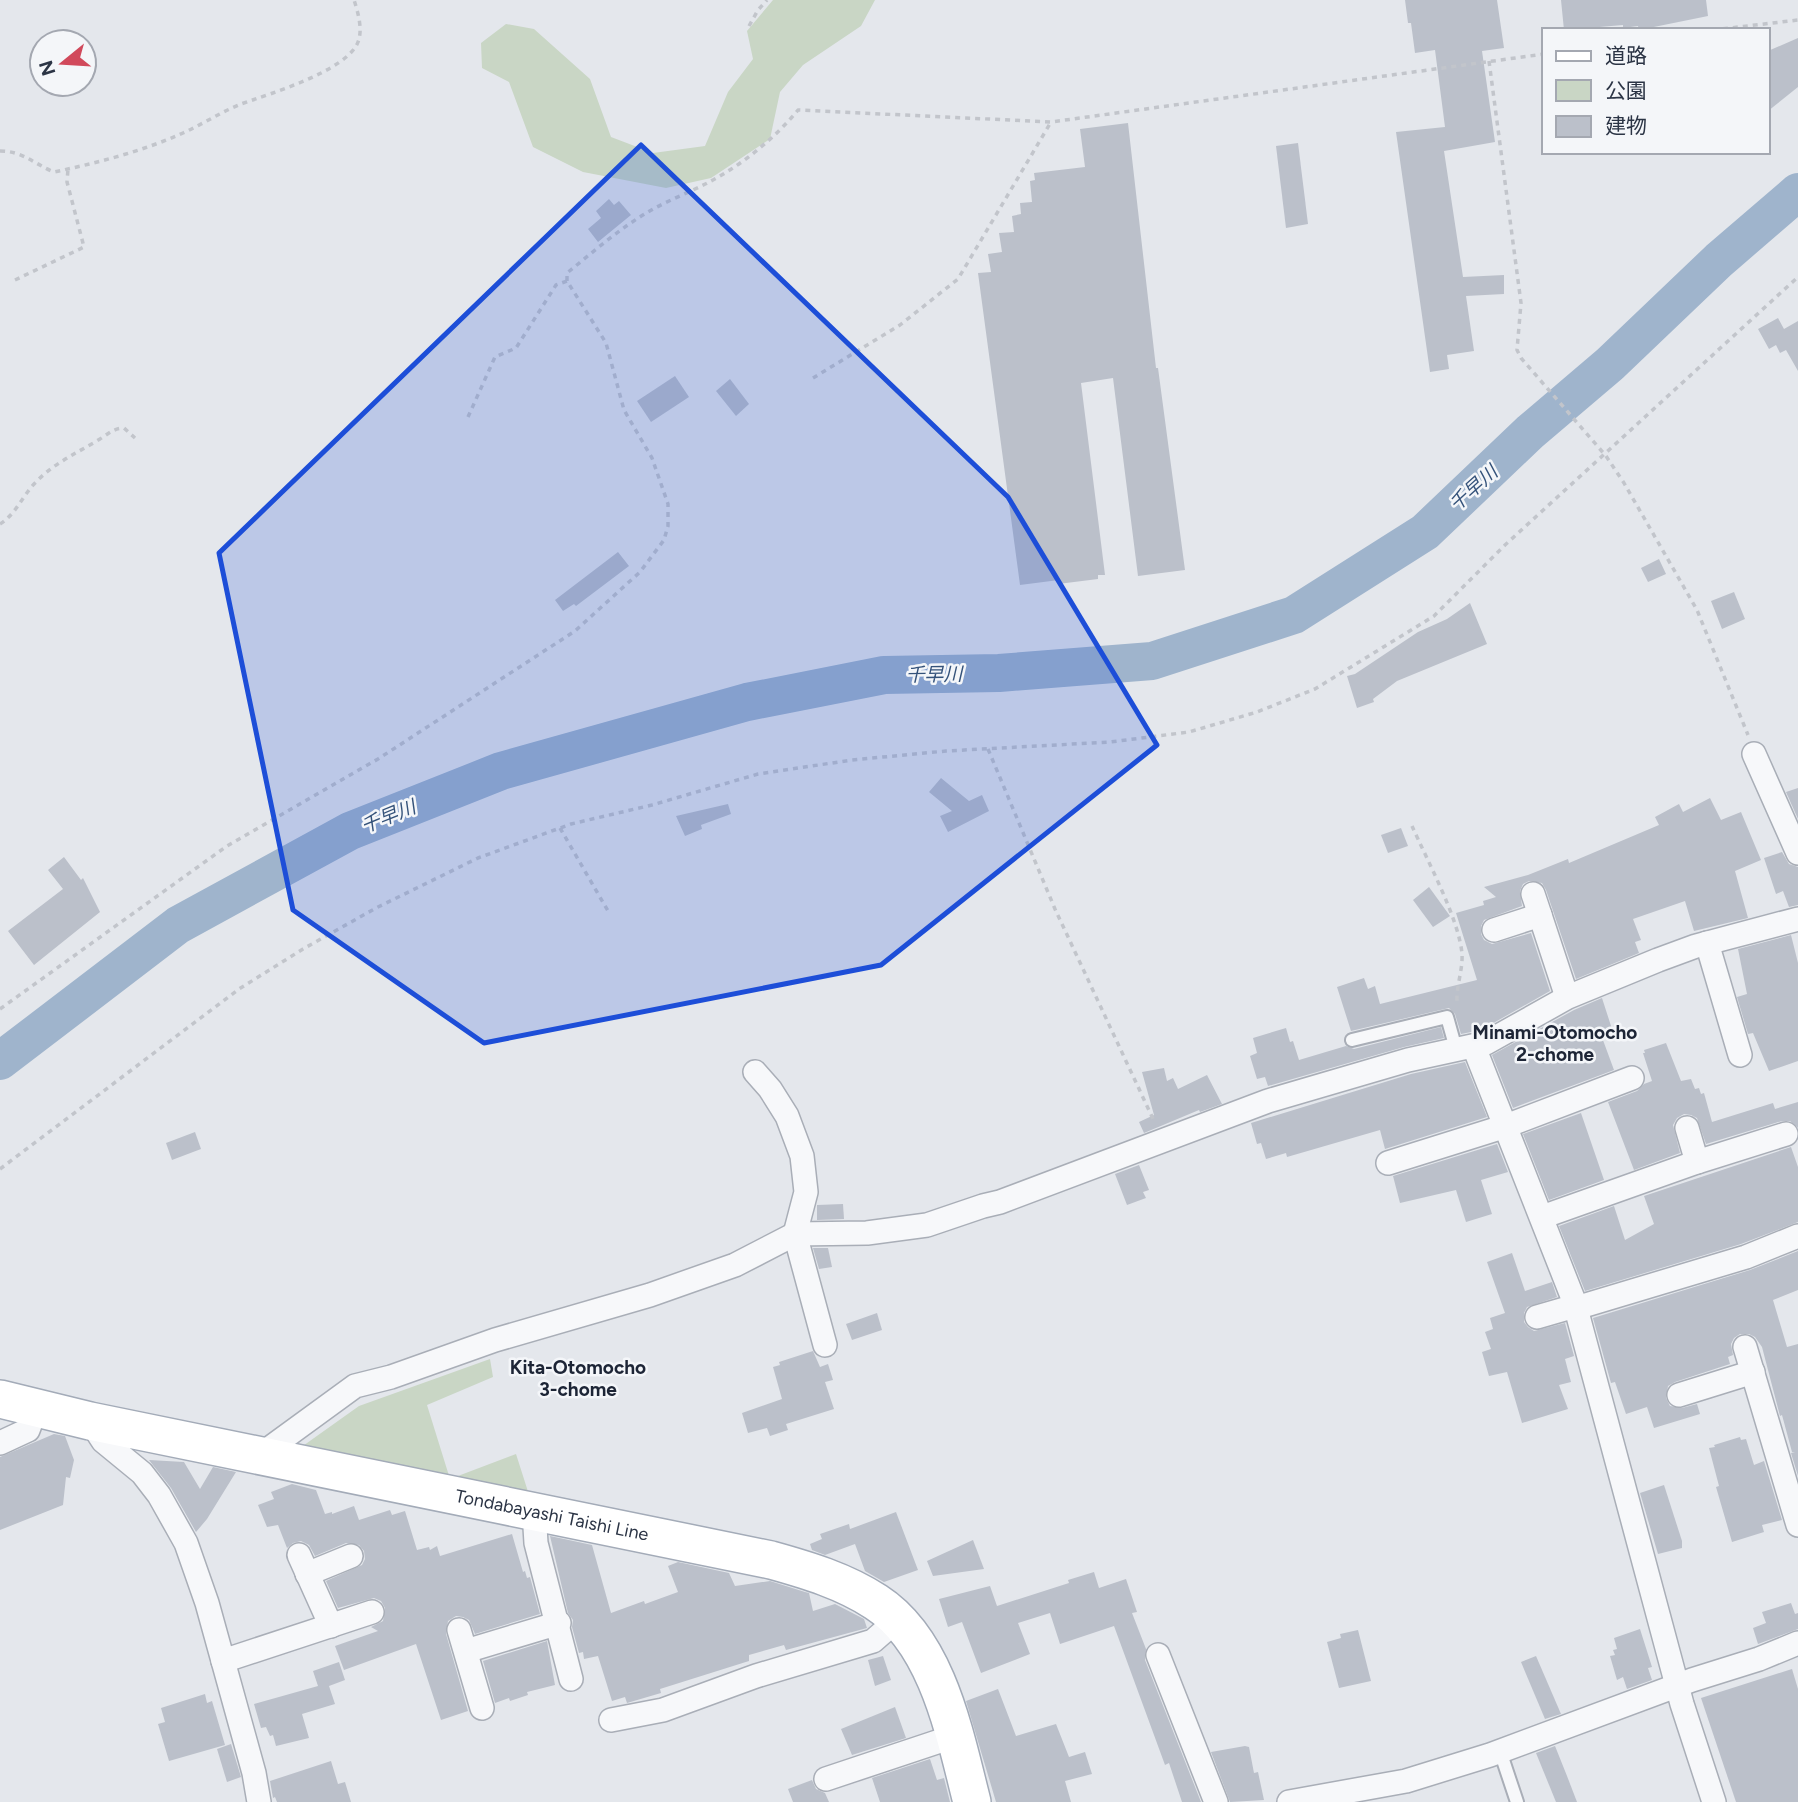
<svg xmlns="http://www.w3.org/2000/svg" width="1798" height="1802" font-family="Figtree,'Noto Sans JP',sans-serif">
<style>
.green{fill:#c9d6c5}
.lines{fill:none;stroke-linecap:round;stroke-linejoin:round}
.river{stroke:#9fb4cc;stroke-width:38}
.building{fill:#bbc0ca}
.service-casing{stroke:#a9aeb7;stroke-width:16}
.minor-casing{stroke:#a9aeb7;stroke-width:26}
.primary-casing{stroke:#a3abb8;stroke-width:40}
.path{stroke:#c2c5cb;stroke-width:3.5;stroke-dasharray:5 5;stroke-linecap:butt}
.service{stroke:#f7f8fa;stroke-width:12}
.minor{stroke:#f7f8fa;stroke-width:23}
.primary{stroke:#fff;stroke-width:37}
.marked{fill:#1d4ed8;fill-opacity:0.2;stroke:#1d4ed8;stroke-width:5;stroke-linejoin:round}
.labels{text-anchor:middle;stroke-width:5;stroke-linejoin:round;paint-order:stroke}
.street-label{font-size:18px;fill:#2b3445;stroke:#f4f6f9}
.water-label{font-size:19px;font-style:italic;fill:#34527a;stroke:#f4f6f9}
.neighbourhood-label{font-size:19px;font-weight:bold;fill:#1d2536;stroke:#f4f6f9}
</style>
<rect width="100%" height="100%" fill="#e4e7ec"/>
<!-- green -->
<g class="green">
<path d="M773,0H875L861,26L803,65L780,92L770,139L711,178L666,188L583,172L533,147L509,82L482,68L481,43L506,24L534,29L590,79L611,137L653,153L705,146L728,92L753,59L747,31Z"/>
<path d="M490,1359L493,1377L427,1405L450,1479L516,1454L531,1501L293,1453L359,1406Z"/>
</g>
<g class="lines">
<!-- river -->
<path class="river" d="M0,1061L178,925L350,831L501,771L747,702L884,675L999,673L1152,661L1294,615L1425,532L1530,432L1610,364L1719,260L1798,192"/>
</g>
<!-- building -->
<g class="building">
<path d="M1405,0H1497L1504,48L1482,51L1495,142L1444,151L1463,277L1504,275V294L1466,296L1474,351L1447,355L1449,369L1430,372L1396,132L1445,127L1435,50L1415,53L1411,23H1408Z"/>
<path d="M1561,0H1706L1708,16L1639,30L1638,26L1623,28V25L1564,30Z"/>
<path d="M1798,38V87L1768,111V51Z"/>
<path d="M1128,123L1156,368H1158L1185,570L1138,576L1113,378L1081,383L1105,575H1098V579L1058,584L1059,580L1020,585L978,273L991,272L988,254L1002,252L999,233L1014,232L1012,216L1021,214L1020,203L1032,202L1030,181L1035,180L1034,173L1085,167L1080,129Z"/>
<path d="M1298,143L1308,224L1286,228L1276,146Z"/>
<path d="M609,199L614,205L619,201L631,215L598,242L588,229L601,218L596,211Z"/>
<path d="M1778,318L1784,329L1798,321V371L1786,350L1780,353L1776,345L1769,349L1758,329Z"/>
<path d="M675,376L689,397L651,422L637,401Z"/>
<path d="M730,379L749,404L736,416L716,391Z"/>
<path d="M618,552L629,566L576,606L574,604L563,611L555,600Z"/>
<path d="M1659,559L1666,574L1648,582L1641,568Z"/>
<path d="M1734,592L1745,619L1722,629L1711,601Z"/>
<path d="M1470,603L1487,644L1397,681L1373,699L1374,702L1357,708L1347,676L1355,674L1418,632L1447,619Z"/>
<path d="M941,778L969,801L982,795L989,811L948,832L940,816L952,811L929,792Z"/>
<path d="M1798,788V819L1786,792Z"/>
<path d="M1710,798L1721,820L1741,812L1761,860L1735,871L1748,918L1694,931L1685,901L1633,919L1641,940L1635,942L1639,953L1576,979L1546,890L1542,883L1529,881L1523,884L1520,891L1522,906L1484,920L1481,926V934L1484,940L1492,944L1531,933L1550,991L1481,1030L1461,1034L1455,1014L1449,1008L1351,1031L1337,987L1364,978L1368,989L1375,986L1380,1004L1477,980L1456,913L1484,905L1483,901L1496,897L1484,887L1528,875L1568,859L1569,863L1659,825L1655,817L1679,804L1683,812Z"/>
<path d="M728,804L731,814L701,825L702,829L685,836L676,816Z"/>
<path d="M1401,828L1408,846L1388,853L1381,835Z"/>
<path d="M1782,852L1789,864L1798,867V905L1789,907L1783,891L1776,894L1764,858Z"/>
<path d="M64,857L81,880L83,878L100,912L34,965L8,931L63,889L48,870Z"/>
<path d="M1429,887L1450,916L1433,927L1413,900Z"/>
<path d="M1791,935L1798,963V1061L1769,1071L1753,1033L1748,1034L1737,997L1747,994L1738,949Z"/>
<path d="M1602,998L1612,1029L1600,1032L1614,1070L1513,1108L1492,1055L1574,1010Z"/>
<path d="M1441,1027L1444,1038L1404,1047L1268,1086L1265,1077L1257,1079L1250,1056L1257,1053L1253,1038L1286,1028L1290,1042L1293,1041L1299,1060L1346,1046L1354,1049Z"/>
<path d="M1666,1043L1681,1081L1691,1079L1695,1089L1699,1088L1701,1094L1704,1093L1712,1122L1773,1103L1775,1109L1798,1102V1128L1790,1121H1782L1706,1144L1697,1118L1691,1115L1684,1114L1677,1118L1673,1125L1680,1153L1634,1170L1608,1102L1637,1091L1644,1084L1652,1081L1643,1053H1645L1644,1050Z"/>
<path d="M1465,1062L1487,1117L1385,1149L1380,1130L1287,1157L1286,1153L1266,1159L1261,1143L1257,1144L1251,1123L1411,1074Z"/>
<path d="M1164,1068L1167,1081L1173,1078L1178,1089L1207,1075L1222,1104L1200,1112L1199,1110L1144,1133L1139,1122L1154,1115L1142,1072Z"/>
<path d="M1581,1113L1604,1180L1549,1200L1523,1134Z"/>
<path d="M195,1132L201,1149L172,1160L166,1143Z"/>
<path d="M1497,1144L1508,1172L1481,1180L1492,1214L1466,1222L1456,1190L1400,1203L1393,1176Z"/>
<path d="M1791,1147L1798,1167V1222L1741,1244L1585,1291L1559,1226L1614,1206L1625,1240L1654,1224L1644,1196Z"/>
<path d="M1139,1165L1149,1190L1143,1192L1146,1198L1127,1205L1115,1174Z"/>
<path d="M843,1204L844,1219L817,1220V1205Z"/>
<path d="M813,1248H828L832,1267L819,1269Z"/>
<path d="M1798,1251V1290L1773,1300L1787,1347L1798,1344V1476L1791,1453L1795,1452H1792L1782,1415L1780,1416L1762,1347L1755,1337L1749,1334H1740L1734,1338L1731,1344L1733,1355L1728,1357L1730,1364L1675,1382L1668,1386L1666,1398L1670,1406L1682,1408L1697,1404L1700,1414L1654,1428L1647,1407L1626,1414L1615,1382L1611,1383L1593,1318L1750,1270Z"/>
<path d="M1512,1253L1525,1291L1552,1282L1557,1297L1527,1307L1524,1313V1322L1528,1327L1534,1331L1565,1323L1574,1356L1565,1359L1571,1382L1559,1385L1568,1409L1522,1423L1507,1372L1489,1376L1482,1352L1491,1349L1485,1332L1493,1329L1490,1318L1505,1313L1487,1262Z"/>
<path d="M877,1313L882,1330L852,1340L846,1324Z"/>
<path d="M813,1351L820,1367L828,1364L833,1380L825,1382L834,1409L786,1424L788,1430L770,1436L767,1428L748,1433L742,1413L782,1399L773,1367L780,1365L779,1362Z"/>
<path d="M54,1434L65,1436L74,1460L70,1478L66,1477L63,1505L0,1530V1457Z"/>
<path d="M1740,1437L1741,1440L1746,1439L1754,1465L1764,1461L1782,1520L1762,1525L1764,1532L1732,1542L1716,1487L1719,1486L1709,1448L1715,1447L1714,1445Z"/>
<path d="M149,1460L184,1462L200,1489L213,1467L236,1472L207,1519L196,1532L171,1488Z"/>
<path d="M292,1484L316,1490L325,1514L332,1512V1514L354,1506L359,1520L390,1510L392,1515L405,1511L417,1550L429,1547L430,1550L437,1546L440,1556L512,1534L523,1572L525,1571L527,1578L530,1577L540,1614L475,1634L469,1620L463,1617L456,1616L448,1621L446,1634L468,1711L441,1720L416,1644L344,1670L335,1646L378,1631L371,1627L383,1621L385,1608L381,1601L374,1598L338,1608L326,1581L362,1565L365,1559L364,1551L359,1545L346,1543L315,1556L309,1545L301,1541L293,1543L287,1548L278,1525L267,1527L258,1505L274,1499L271,1492Z"/>
<path d="M1664,1485L1682,1541V1548L1658,1554L1640,1493Z"/>
<path d="M896,1512L918,1570L884,1582L865,1571L855,1544L825,1555L812,1550L810,1544L822,1539L820,1534L849,1524L850,1529Z"/>
<path d="M550,1536L592,1545L611,1613L644,1601L645,1604L678,1592L668,1566L678,1562L729,1573L735,1586L770,1581L805,1592L809,1593L813,1611L835,1604L864,1619L867,1628L786,1650L784,1645L749,1655V1661L660,1689L661,1693L627,1703L625,1697L612,1701L598,1656L584,1659L583,1652L579,1653L572,1627L573,1620L568,1613Z"/>
<path d="M973,1540L984,1569L933,1576L927,1561Z"/>
<path d="M1094,1572L1099,1588L1126,1579L1137,1612L1132,1613L1146,1649L1145,1660L1201,1802H1182L1169,1763L1165,1765L1114,1626L1060,1644L1050,1613L1018,1623L1030,1654L981,1673L962,1622L948,1627L939,1599L990,1586L997,1606L1069,1583L1068,1580Z"/>
<path d="M1791,1603L1795,1614L1798,1613V1629L1758,1644L1753,1628L1766,1623L1762,1612Z"/>
<path d="M1640,1629L1652,1667L1648,1668L1652,1680L1627,1689L1623,1677L1617,1680L1610,1656L1615,1655L1613,1650L1617,1649L1614,1638Z"/>
<path d="M1358,1630L1371,1681L1339,1688L1327,1642L1341,1638L1340,1634Z"/>
<path d="M547,1641L555,1685L527,1692L528,1695L510,1701L509,1698L495,1703L483,1661Z"/>
<path d="M883,1656L891,1680L875,1686L868,1660Z"/>
<path d="M1536,1656L1561,1714L1545,1719L1521,1662Z"/>
<path d="M339,1662L345,1680L329,1686L335,1704L302,1714L309,1738L276,1746L273,1735L270,1736L266,1727L261,1728L254,1704L318,1686L313,1671Z"/>
<path d="M1792,1669L1798,1689V1802H1736L1701,1698Z"/>
<path d="M998,1689L1016,1736L1056,1724L1069,1757L1085,1752L1092,1774L1065,1781L1071,1802H996L966,1701Z"/>
<path d="M205,1694L207,1703L212,1701L225,1745L169,1761L158,1724L165,1722L161,1708Z"/>
<path d="M895,1707L906,1738L852,1755L841,1729Z"/>
<path d="M231,1744L241,1777L227,1782L217,1749Z"/>
<path d="M1245,1746L1249,1747L1254,1773L1258,1772L1264,1800L1230,1802L1211,1752Z"/>
<path d="M1555,1746L1567,1776L1577,1802H1556L1536,1753Z"/>
<path d="M930,1759L937,1780L944,1778L950,1802H880L872,1778Z"/>
<path d="M331,1761L338,1784L345,1782L351,1802H277L275,1797L273,1798L270,1781Z"/>
<path d="M812,1780L816,1789L825,1793L829,1802H793L788,1789Z"/>
</g>
<g class="lines">
<!-- service casing -->
<g class="service-casing">
<g id="service">
<path d="M1352,1040L1447,1017L1456,1049"/>
<path d="M1500,1751L1517,1802"/>
</g>
</g>
<!-- minor casing -->
<g class="minor-casing">
<g id="minor">
<path d="M1754,754L1798,853"/>
<path d="M1533,894L1540,915"/>
<path d="M1494,930L1540,915L1567,997"/>
<path d="M1707,943L1740,1055"/>
<path d="M1474,1047L1574,1301L1682,1704L1714,1802"/>
<path d="M755,1072L770,1089L787,1116L802,1156L806,1192L795,1234L825,1345"/>
<path d="M1687,1128L1697,1162"/>
<path d="M1388,1163L1506,1126L1632,1078"/>
<path d="M1542,1217L1697,1162L1786,1134"/>
<path d="M1576,1308L1746,1257L1798,1236"/>
<path d="M1537,1317L1575,1306"/>
<path d="M1745,1347L1798,1525"/>
<path d="M1679,1395L1753,1372"/>
<path d="M90,1421L103,1441L142,1473L159,1495L186,1543L207,1603L254,1773L259,1802"/>
<path d="M0,1443L28,1430L36,1409"/>
<path d="M259,1456L355,1386L391,1377L495,1340L650,1295L735,1265L795,1234L867,1233L927,1225L983,1206L1000,1202L1268,1101L1408,1060L1486,1043L1568,997L1658,960L1696,946L1798,919"/>
<path d="M534,1511L536,1543L571,1679"/>
<path d="M299,1555L331,1626"/>
<path d="M307,1574L351,1556"/>
<path d="M459,1630L482,1708"/>
<path d="M466,1651L559,1623"/>
<path d="M1158,1655L1216,1802"/>
<path d="M223,1661L372,1612"/>
<path d="M611,1720L663,1710L756,1676L873,1641L897,1620"/>
<path d="M826,1779L955,1736"/>
<path d="M1289,1802L1406,1781L1490,1755L1692,1680L1759,1659L1798,1643"/>
</g>
</g>
<!-- primary casing -->
<g class="primary-casing">
<g id="primary">
<path id="s1" d="M0,1399L90,1421L771,1560C807,1570 844,1581 876,1602C938,1642 955,1736 972,1802"/>
</g>
</g>
<!-- path -->
<g class="path">
<path d="M749,26L758,10L767,0"/>
<path d="M1713,30L1798,20"/>
<path d="M1489,61L1521,303L1517,350L1521,358L1606,456L1624,483L1697,610L1748,735"/>
<path d="M0,151C23,151 34,164 54,172C97,163 143,151 183,133C203,124 221,112 241,104C269,94 347,71 358,42C363,30 358,12 354,0"/>
<path d="M15,280L84,247L67,182L68,169"/>
<path d="M567,281V273C593,252 619,229 648,212C668,200 691,192 711,181C743,164 775,138 798,110L1051,122L1544,54"/>
<path d="M813,378L900,325L958,279L1051,122"/>
<path d="M0,524C17,513 22,496 36,482C54,463 77,453 100,439C108,434 114,428 124,428L135,438"/>
<path d="M988,749L1055,909L1154,1121"/>
<path d="M1412,826C1427,860 1459,919 1462,954C1463,970 1456,986 1457,1003"/>
<path d="M560,828L608,911"/>
<path d="M0,1009L227,846L378,759L575,631L640,572L664,540L668,526V504L652,458L624,410L606,343L567,281L556,285L516,348L495,357L468,417"/>
<path d="M0,1169L239,989L303,949L376,908L478,858L571,824L652,805L758,774L852,760L946,751L1110,742L1189,732L1257,712L1315,689L1434,616L1505,545L1798,277"/>
</g>
<!-- service -->
<use href="#service" class="service"/>
<!-- minor -->
<use href="#minor" class="minor"/>
<!-- primary -->
<use href="#primary" class="primary"/>
</g>
<!-- marked area -->
<path class="marked" d="M641,145L1008,497L1157,745L881,965L484,1043L293,910L219,553Z"/>
<g class="labels">
<!-- street labels -->
<g class="street-label">
<text dy="6" stroke="none"><textPath href="#s1" startOffset="564">Tondabayashi Taishi Line</textPath></text>
</g>
<!-- water labels -->
<g class="water-label">
<text transform="translate(1473 488) rotate(-42)" y="7">千早川</text>
<text transform="translate(934 674) rotate(-1)" y="7">千早川</text>
<text transform="translate(388 816) rotate(-22)" y="7">千早川</text>
</g>
<!-- neighbourhood labels -->
<g class="neighbourhood-label">
<text x="1555" y="1039">Minami-Otomocho<tspan x="1555" dy="22">2-chome</tspan></text>
<text x="578" y="1374">Kita-Otomocho<tspan x="578" dy="22">3-chome</tspan></text>
</g>
</g>
<!-- legend -->
<rect x="1542" y="28" width="228" height="126" fill="#f4f6f9" stroke="#a4a8b1" stroke-width="2"/>
<rect x="1556" y="51" width="35" height="10" fill="#ffffff" stroke="#a4a8b1" stroke-width="2"/>
<text x="1605" y="63" font-size="21" fill="#2b3445">道路</text>
<rect x="1556" y="80" width="35" height="21" fill="#c9d6c5" stroke="#a4a8b1" stroke-width="2"/>
<text x="1605" y="98" font-size="21" fill="#2b3445">公園</text>
<rect x="1556" y="116" width="35" height="21" fill="#bbc0ca" stroke="#a4a8b1" stroke-width="2"/>
<text x="1605" y="133" font-size="21" fill="#2b3445">建物</text>
<!-- north arrow -->
<g transform="translate(63 63) rotate(252)"><circle r="33" fill="#f4f6f9" stroke="#a4a8b1" stroke-width="2"/>
<path d="M0-5L12 26L0 18L-12 26Z" fill="#d1495b"/>
<text y="-10" font-size="19" font-weight="bold" text-anchor="middle" fill="#2b3445">N</text>
</g>
</svg>
